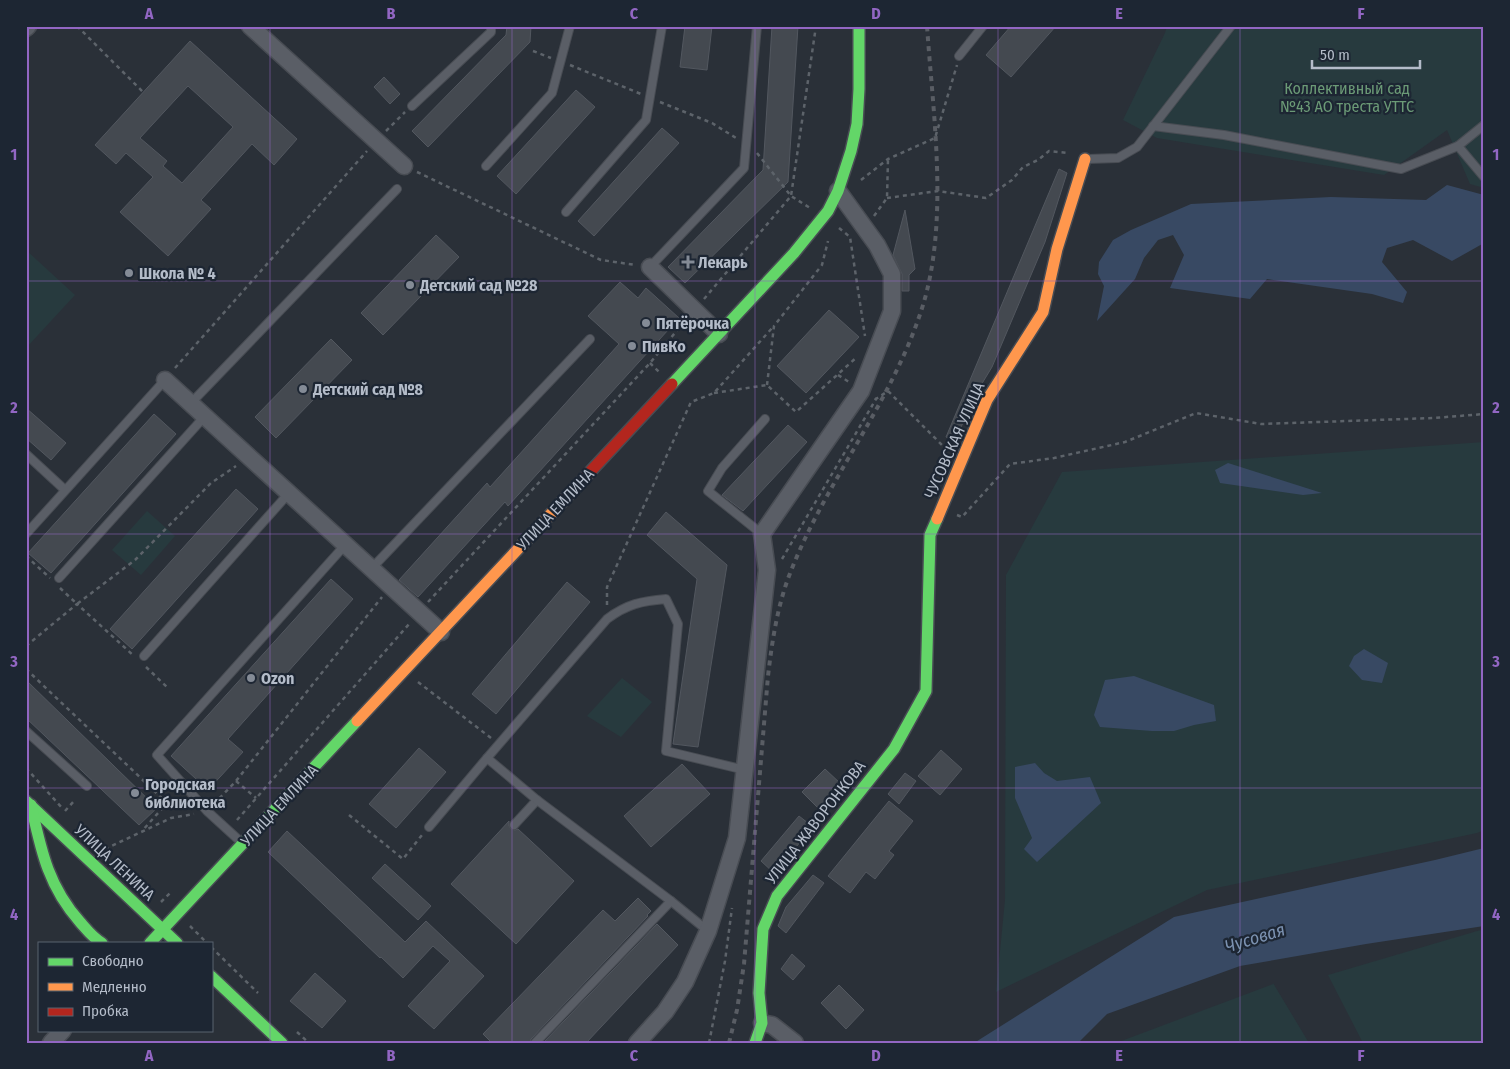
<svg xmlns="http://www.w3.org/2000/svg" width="1510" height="1069" font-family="'Fira Sans Condensed',sans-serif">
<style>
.green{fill:#273a3e}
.water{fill:#384963}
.building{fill:#444950;stroke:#52575f;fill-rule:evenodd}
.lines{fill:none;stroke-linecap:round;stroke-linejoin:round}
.lane-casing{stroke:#484c53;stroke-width:10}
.street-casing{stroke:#484c53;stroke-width:19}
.fast-casing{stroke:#484c53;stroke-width:14}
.slow-casing{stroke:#484c53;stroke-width:14}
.jam-casing{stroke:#484c53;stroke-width:14}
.path{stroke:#5d636a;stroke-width:2.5;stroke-dasharray:4 4;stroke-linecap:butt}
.lane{stroke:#5a5e66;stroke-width:8}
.street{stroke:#5a5e66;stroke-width:16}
.fast{stroke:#63d668;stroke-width:11}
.slow{stroke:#ff974d;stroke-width:11}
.jam{stroke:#b3261e;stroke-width:11}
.rail{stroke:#595d64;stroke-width:4;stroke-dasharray:5 5;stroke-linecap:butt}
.grid{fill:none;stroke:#9266c3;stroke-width:1;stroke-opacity:0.55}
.poi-dot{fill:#848b96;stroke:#1d2633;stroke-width:2}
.labels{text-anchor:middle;stroke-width:4.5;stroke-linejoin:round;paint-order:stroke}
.park-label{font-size:16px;fill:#6b9a76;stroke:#1d2633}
.poi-label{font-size:16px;font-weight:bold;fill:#b4bcc9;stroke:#1d2633;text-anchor:start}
.street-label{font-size:16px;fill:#b4bcc9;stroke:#1d2633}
.water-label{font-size:18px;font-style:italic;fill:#7c92b1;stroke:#1d2633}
.neatline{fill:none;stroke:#9266c3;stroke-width:2}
.grid-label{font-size:16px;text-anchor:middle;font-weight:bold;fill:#9266c3}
</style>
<rect width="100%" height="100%" fill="#2a3038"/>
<!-- green -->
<g class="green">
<path d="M1167,26H1484V188L1470,184L1447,130L1384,175L1157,138L1123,120L1165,33Z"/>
<path d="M26,250L75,295L26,348Z"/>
<path d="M1484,442V830L1477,833L1207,890L996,992L1005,900L1006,575L1062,472Z"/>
<path d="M147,511L175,536L141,575L112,550Z"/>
<path d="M622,678L652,702L621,737L587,716Z"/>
<path d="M1484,929V1043H1363L1328,975Z"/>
<path d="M1273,983L1309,1043H1116L1273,984Z"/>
</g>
<!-- water -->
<g class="water">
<path d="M1447,185L1484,195V243L1452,261L1413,240L1387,248L1382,262L1407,292L1403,303L1372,294L1267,279L1250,299L1170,288L1184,255L1173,235L1158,240L1144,258L1135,279L1097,321L1104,286L1098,274L1099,262L1113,240L1131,230L1191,204L1331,197L1426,200Z"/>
<path d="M1228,463L1322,493L1303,495L1220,483L1215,470Z"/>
<path d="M1364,649L1388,663L1382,683L1362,680L1349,666L1354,656Z"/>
<path d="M1134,676L1214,705L1216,721L1194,725L1174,731H1152L1100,727L1094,715L1105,680Z"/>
<path d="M1035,763L1044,773L1057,781L1090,777L1101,803L1037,862L1024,849L1032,838L1015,798V767Z"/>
<path d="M1484,848V926L1366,944L1240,966L1107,1014L1078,1043H974L1174,917L1435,860Z"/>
</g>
<!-- building -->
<g class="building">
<path d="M507,26H531L530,42L428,147L412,131L506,35Z"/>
<path d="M685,26H712L707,70L680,67Z"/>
<path d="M772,26H798L788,182L685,283L668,267L763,170Z"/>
<path d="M1011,26H1056L1011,77L986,55Z"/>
<path d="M190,41L297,139L274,165L252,144L201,200L211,209L168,256L120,212L153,177L126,153L116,164L95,145ZM188,86L233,127L182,183L163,166L167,161L140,138Z"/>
<path d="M384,77L400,94L390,104L374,87Z"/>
<path d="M576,90L595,107L516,194L497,176Z"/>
<path d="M662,128L679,143L594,236L578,221Z"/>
<path d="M1059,169L1067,173L1045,242L992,367L975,395L955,441L946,437Z"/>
<path d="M905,210L915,269L909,275V291H902V274L893,255Z"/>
<path d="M436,235L459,257L383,335L361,313Z"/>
<path d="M620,282L638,298L646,288L679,318L508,506L505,502L418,597L399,580L487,483L490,487L619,344L588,316Z"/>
<path d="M829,310L859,337L806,393L777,366Z"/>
<path d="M331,339L352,360L276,438L255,417Z"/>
<path d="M26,408L66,443L51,460L26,438Z"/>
<path d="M154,414L176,434L51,573L28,553Z"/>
<path d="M788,425L807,442L743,511L722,495Z"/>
<path d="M236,489L258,509L132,649L110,629Z"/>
<path d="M666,512L727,565L698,747L673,744L697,579L647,535Z"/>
<path d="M331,579L353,599L228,739L243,752L208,790L171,756Z"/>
<path d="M567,582L590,602L496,714L472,694Z"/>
<path d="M26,680L157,808L139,825L26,718Z"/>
<path d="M419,748L446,772L396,828L369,804Z"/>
<path d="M941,750L962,769L940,795L918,776Z"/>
<path d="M682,764L710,794L651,847L624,816Z"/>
<path d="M825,769L841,784L818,808L802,792Z"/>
<path d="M905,773L916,781L899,804L888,794Z"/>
<path d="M889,801L913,821L889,851L894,855L875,879L866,872L850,893L828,876Z"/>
<path d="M799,816L813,827L774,873L761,861Z"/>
<path d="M509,821V826L511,829L515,830L518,829L574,881L516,944L451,884Z"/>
<path d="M287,831L405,942L426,921L484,976L434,1029L408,1006L450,961L433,946L403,978L381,957L380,958L268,852Z"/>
<path d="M385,864L431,906L418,920L372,878Z"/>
<path d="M813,875L824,883L786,933L778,926L786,907Z"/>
<path d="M638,898L651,911L647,915L648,916L531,1039L530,1043H492L483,1034L603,910L615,921Z"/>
<path d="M657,924L678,945L586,1043H543Z"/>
<path d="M792,954L805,966L793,980L781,969Z"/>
<path d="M315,973L346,1001L322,1028L290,1001Z"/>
<path d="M839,985L864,1010L846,1029L821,1003Z"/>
</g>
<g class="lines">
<!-- lane casing -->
<g class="lane-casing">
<g id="lane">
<path d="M959,56L983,26"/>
<path d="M412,106L491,32V26"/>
<path d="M1484,125L1458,146L1484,177"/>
<path d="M1153,126L1224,135L1401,169L1458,146"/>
<path d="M1088,159L1118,158L1137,147L1231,26"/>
<path d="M486,166L552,93L570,26"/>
<path d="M566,212L646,120L662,26"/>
<path d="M650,267L744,168L757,26"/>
<path d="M191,403L397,189"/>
<path d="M26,454L65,490"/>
<path d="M26,534L165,380"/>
<path d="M762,534L708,491L722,468L765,419"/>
<path d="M372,568L590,339"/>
<path d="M59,578L205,416"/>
<path d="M144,656L289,493"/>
<path d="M26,731L87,786"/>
<path d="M487,758L607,619C627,604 642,601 666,599L678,624L666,751L745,770"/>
<path d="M514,825L537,800"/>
<path d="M429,827L487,758L537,800L671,901"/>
<path d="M241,842L207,811L157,755L346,544"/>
<path d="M535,1043L671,901L708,931"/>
</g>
</g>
<!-- street casing -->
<g class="street-casing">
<g id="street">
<path d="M250,26L404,166"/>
<path d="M26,28L28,26"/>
<path d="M650,267L719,334"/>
<path d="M165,380L441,632"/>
<path d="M762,1023L772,1025L795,1043"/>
<path d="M51,1043L63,1030"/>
<path d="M637,1043L665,1012L685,982L708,931L737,838L767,570L762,534L861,391L892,311V274L877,245L838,191"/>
</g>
</g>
<!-- fast casing -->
<g class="fast-casing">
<g id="fast">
<path d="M672,384L794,253L828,211L838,191L851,151L857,124L859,89V26"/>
<path d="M26,801L177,943"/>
<path d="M31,805C41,850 48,886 80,922C87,930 93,938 102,943"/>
<path d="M150,943L357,721"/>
<path d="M211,976L282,1043"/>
<path d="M755,1043L762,1023L759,993L763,929L777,896L894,749L926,691L930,535L937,519"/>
</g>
</g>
<!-- slow casing -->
<g class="slow-casing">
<g id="slow">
<path d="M937,519L987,400L1043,312L1057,249L1085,159"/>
<path d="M357,721L561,503"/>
</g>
</g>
<!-- jam casing -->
<g class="jam-casing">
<path id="jam" d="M561,503L672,384"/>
</g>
<!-- path -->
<g class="path">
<path d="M77,26L143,92"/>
<path d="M533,51L551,58"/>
<path d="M570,65L641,94"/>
<path d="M660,102L712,123L736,138"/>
<path d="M386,131L405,112"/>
<path d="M757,153L791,196L810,208"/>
<path d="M417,172L601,260L636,265"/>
<path d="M861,180L888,159L935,138L957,65"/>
<path d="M887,198L938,191L986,198L1012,180L1023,167L1038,160L1049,151L1068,153"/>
<path d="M874,216L887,198L888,159"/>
<path d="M839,228L850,237L865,336"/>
<path d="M704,299L791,196L816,26"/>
<path d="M650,363L659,372"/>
<path d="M175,368L367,151"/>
<path d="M838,375L849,382"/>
<path d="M767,385L774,326L822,265L828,241"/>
<path d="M714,393L767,385L796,412L857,357"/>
<path d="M875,398L876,399L888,391L947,450"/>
<path d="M957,515L962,517L1010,464L1054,458L1125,442L1196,413L1261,424L1434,418L1484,414"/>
<path d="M26,556L50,578"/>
<path d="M782,559L876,399"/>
<path d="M60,588L77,604L135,560L211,483L236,466"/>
<path d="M428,602L650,363L684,322"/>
<path d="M607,605V587L691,402L714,393L773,327"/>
<path d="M26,646L77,604L134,656"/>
<path d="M146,667L167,687"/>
<path d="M26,669L167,803L142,831"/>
<path d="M418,682L491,738"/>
<path d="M26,768L63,809"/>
<path d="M236,781L256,798"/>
<path d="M214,804L236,781L382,597"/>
<path d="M65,811L74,801"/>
<path d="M349,815L403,859L422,835"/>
<path d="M237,820L410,623"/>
<path d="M105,849L171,818L194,814"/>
<path d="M161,902L171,892"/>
<path d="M190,926L207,943"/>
<path d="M211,947L258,993"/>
<path d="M297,1032L309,1043"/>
<path d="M709,1043L725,961L732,908"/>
</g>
<!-- lane -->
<use href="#lane" class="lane"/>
<!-- street -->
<use href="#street" class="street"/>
<!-- fast -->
<use href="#fast" class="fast"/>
<!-- slow -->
<use href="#slow" class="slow"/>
<!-- jam -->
<use href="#jam" class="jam"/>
<!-- rail -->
<path class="rail" d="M729,1043L737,1010L744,964L768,676C772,642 777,608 789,576C825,481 893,402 923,305C949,220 933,114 927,26"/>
</g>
<!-- grid -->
<path class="grid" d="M270,26V1043M512,26V1043M755,26V1043M998,26V1043M1240,26V1043M26,281H1484M26,534H1484M26,788H1484"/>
<!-- markers -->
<g class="poi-dot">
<path d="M685.5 254.5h5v5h5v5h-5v5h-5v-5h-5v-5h5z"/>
<circle cx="129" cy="273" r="5"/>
<circle cx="410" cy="285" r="5"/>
<circle cx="646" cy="323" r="5"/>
<circle cx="632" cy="346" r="5"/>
<circle cx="303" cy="389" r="5"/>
<circle cx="251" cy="678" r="5"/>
<circle cx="135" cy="793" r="5"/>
</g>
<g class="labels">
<!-- park labels -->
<g class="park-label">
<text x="1347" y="94">Коллективный сад<tspan x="1347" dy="18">№43 АО треста УТТС</tspan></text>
</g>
<!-- poi labels -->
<g class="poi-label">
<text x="698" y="268">Лекарь</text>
<text x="139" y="279">Школа № 4</text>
<text x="420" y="291">Детский сад №28</text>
<text x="656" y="329">Пятёрочка</text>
<text x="642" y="352">ПивКо</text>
<text x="313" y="395">Детский сад №8</text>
<text x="261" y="684">Ozon</text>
<text x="145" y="790">Городская<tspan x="145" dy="18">библиотека</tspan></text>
</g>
<!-- street labels -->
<g class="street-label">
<text transform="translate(954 440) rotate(-66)" y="6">ЧУСОВСКАЯ УЛИЦА</text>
<text transform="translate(555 509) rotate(-47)" y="6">УЛИЦА ЕМЛИНА</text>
<text transform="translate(279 805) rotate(-47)" y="6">УЛИЦА ЕМЛИНА</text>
<text transform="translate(815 822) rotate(-52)" y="6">УЛИЦА ЖАВОРОНКОВА</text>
<text transform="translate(115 862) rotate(43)" y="6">УЛИЦА ЛЕНИНА</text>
</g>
<!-- water labels -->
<g class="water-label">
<text transform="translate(1255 938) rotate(-17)" y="6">Чусовая</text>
</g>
</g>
<!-- border -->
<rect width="1510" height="1069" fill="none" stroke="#1d2633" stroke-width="55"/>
<!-- legend -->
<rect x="38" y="942" width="175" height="90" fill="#1d2633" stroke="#59626f"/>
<rect x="48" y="958" width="25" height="8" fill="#63d668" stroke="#59626f"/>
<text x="82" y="966" font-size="15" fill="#b4bcc9">Свободно</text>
<rect x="48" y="983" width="25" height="8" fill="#ff974d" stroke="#59626f"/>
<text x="82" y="992" font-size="15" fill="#b4bcc9">Медленно</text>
<rect x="48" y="1008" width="25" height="8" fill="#b3261e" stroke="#59626f"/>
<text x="82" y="1016" font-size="15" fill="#b4bcc9">Пробка</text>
<!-- scale -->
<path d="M1312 60v8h108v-8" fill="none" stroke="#b4bcc9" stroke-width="2.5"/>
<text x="1320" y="60" font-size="15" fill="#b4bcc9" stroke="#1d2633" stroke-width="4" paint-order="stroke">50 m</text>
<rect x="28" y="28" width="1454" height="1014" class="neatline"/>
<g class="grid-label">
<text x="149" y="19">A</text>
<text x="391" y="19">B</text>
<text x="634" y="19">C</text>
<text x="876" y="19">D</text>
<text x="1119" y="19">E</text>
<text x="1361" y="19">F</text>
<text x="14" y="160">1</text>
<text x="1496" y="160">1</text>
<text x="14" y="413">2</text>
<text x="1496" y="413">2</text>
<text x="14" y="667">3</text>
<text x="1496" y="667">3</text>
<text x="14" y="920">4</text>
<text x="1496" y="920">4</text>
<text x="149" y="1061">A</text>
<text x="391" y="1061">B</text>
<text x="634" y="1061">C</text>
<text x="876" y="1061">D</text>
<text x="1119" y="1061">E</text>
<text x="1361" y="1061">F</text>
</g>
</svg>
